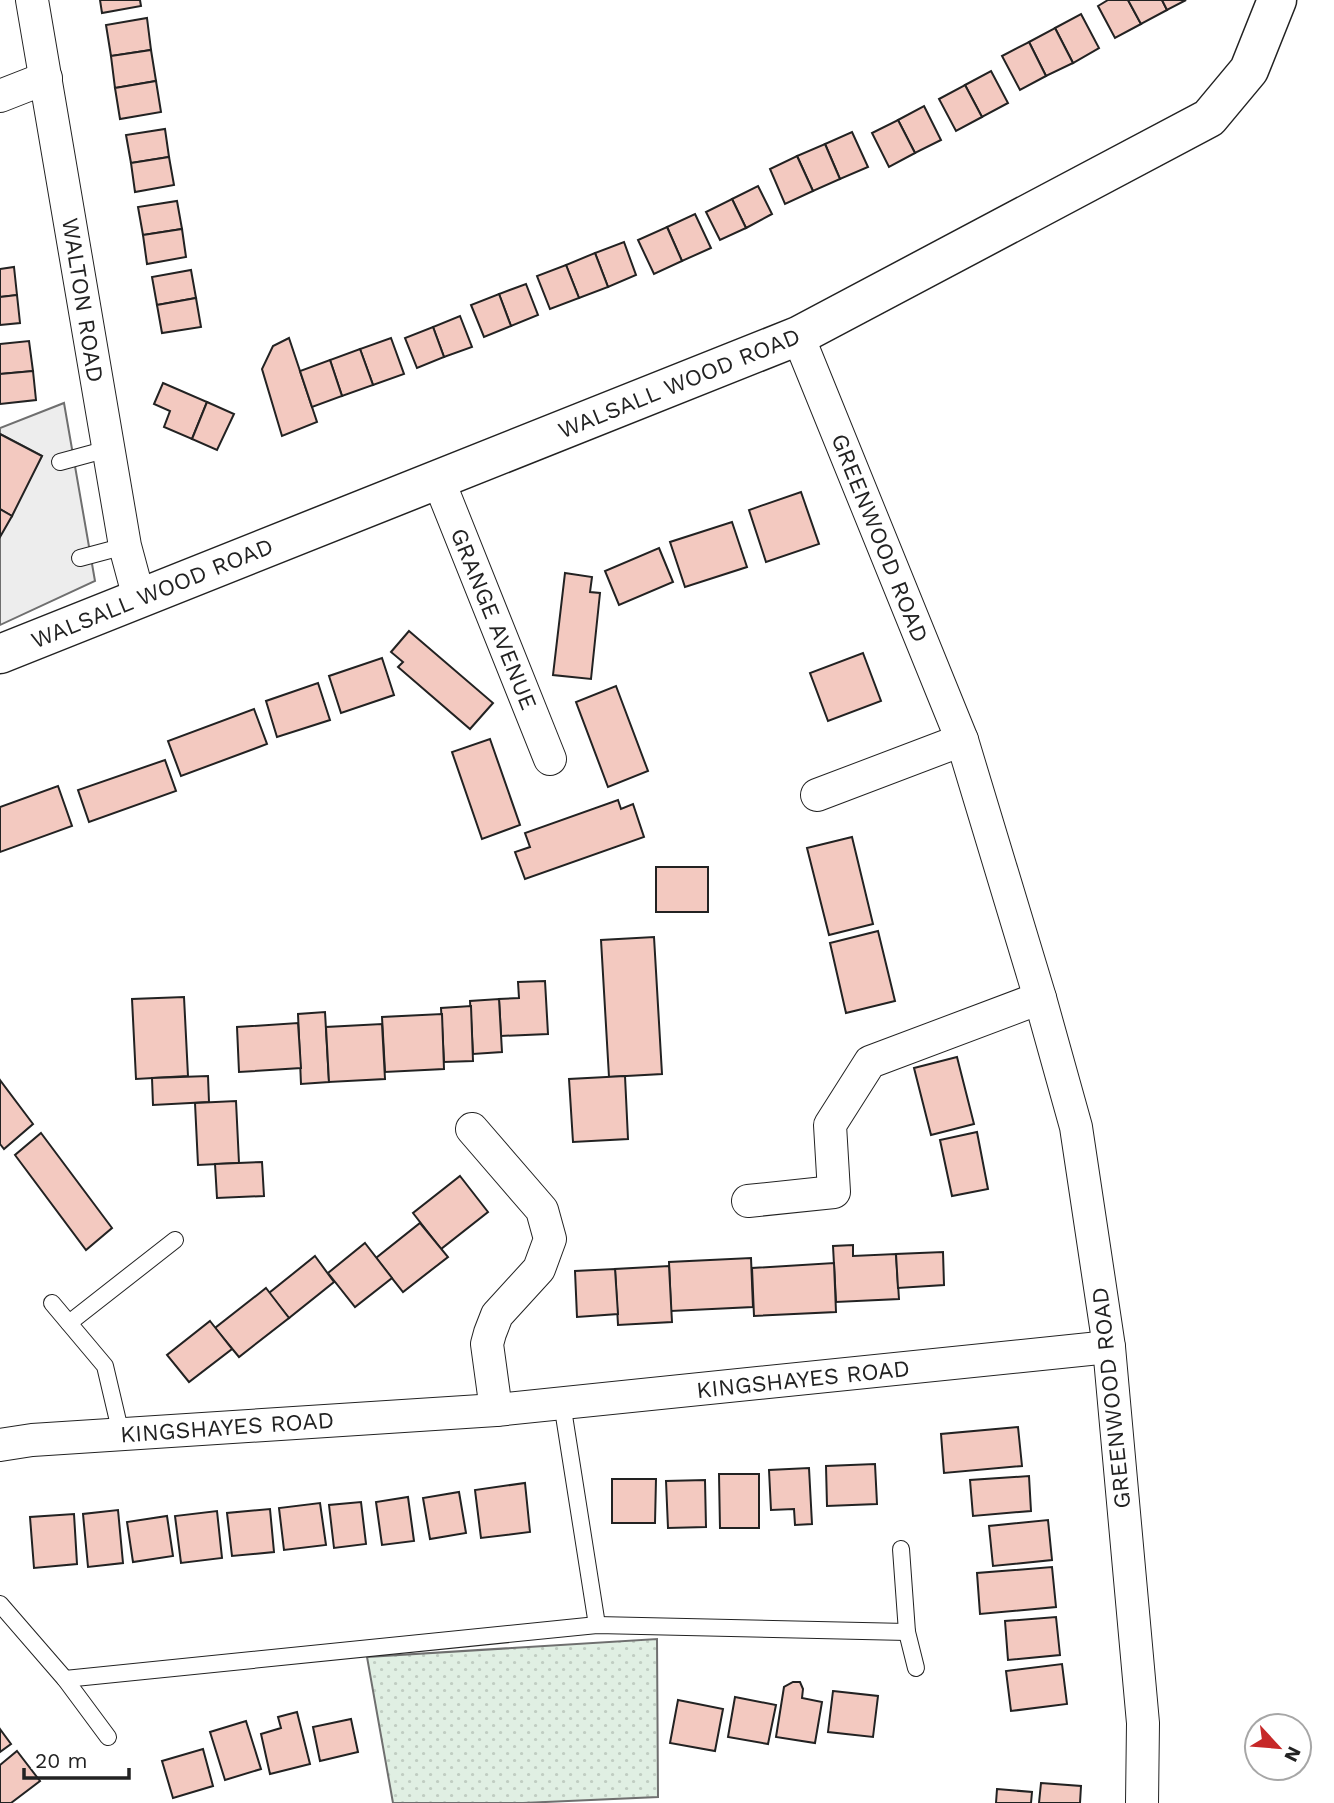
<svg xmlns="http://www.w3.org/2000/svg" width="1334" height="1803" font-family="'Work Sans',sans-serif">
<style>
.grass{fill:url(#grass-dots);stroke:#6f6f6f;stroke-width:2}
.parking{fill:#ededed;stroke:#6f6f6f;stroke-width:2}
.building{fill:#f3c9c0;stroke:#222;stroke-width:2}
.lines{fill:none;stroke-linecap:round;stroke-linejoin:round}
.lane-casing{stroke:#222;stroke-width:18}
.street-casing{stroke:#222;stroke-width:34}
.secondary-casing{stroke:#222;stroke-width:41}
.lane{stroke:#fff;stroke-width:16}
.street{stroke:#fff;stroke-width:32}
.secondary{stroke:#fff;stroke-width:38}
.labels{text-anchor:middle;stroke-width:5;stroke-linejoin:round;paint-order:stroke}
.street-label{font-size:23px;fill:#222;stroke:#fff}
</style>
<defs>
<pattern id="grass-dots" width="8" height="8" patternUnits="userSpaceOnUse" patternTransform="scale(1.75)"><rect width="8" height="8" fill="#e0efe3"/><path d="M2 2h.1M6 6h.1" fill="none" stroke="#c0cdc2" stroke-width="1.8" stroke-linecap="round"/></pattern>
</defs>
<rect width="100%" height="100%" fill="#fff"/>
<!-- grass -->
<path class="grass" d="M657,1639L658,1797L523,1803H393L367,1657Z"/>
<!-- parking -->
<path class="parking" d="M64,403L95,581L0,625V536L42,456L0,434V428Z"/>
<!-- building -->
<g class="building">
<path d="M100,0H140L141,6L102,13Z"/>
<path d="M1108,0H1128L1141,24L1115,38L1098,6Z"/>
<path d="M1128,0H1162L1167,10L1141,24Z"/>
<path d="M1162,0H1186L1167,10Z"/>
<path d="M1081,14L1099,48L1073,63L1055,28Z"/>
<path d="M147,18L151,50L111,56L106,25Z"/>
<path d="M1055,28L1073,63L1046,76L1029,42Z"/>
<path d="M1029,42L1046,76L1020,90L1002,56Z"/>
<path d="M151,50L156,81L115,88L111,56Z"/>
<path d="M991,71L1008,103L982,117L965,85Z"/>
<path d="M156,81L161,112L120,119L115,88Z"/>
<path d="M965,85L982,117L956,131L939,99Z"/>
<path d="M924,106L941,140L915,153L898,120Z"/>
<path d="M898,120L915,153L889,167L872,133Z"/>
<path d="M165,129L169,157L131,163L126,135Z"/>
<path d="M852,132L868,167L840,179L825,144Z"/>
<path d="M825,144L840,179L813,191L797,156Z"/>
<path d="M797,156L813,191L785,204L770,169Z"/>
<path d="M169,157L174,185L135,192L131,163Z"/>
<path d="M758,186L772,214L746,228L732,199Z"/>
<path d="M732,199L746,228L720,240L706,212Z"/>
<path d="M177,201L182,229L143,235L138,207Z"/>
<path d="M695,214L711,248L682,261L667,227Z"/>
<path d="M667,227L682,261L654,274L638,240Z"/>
<path d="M182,229L186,257L147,264L143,235Z"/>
<path d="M624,242L636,275L608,287L595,253Z"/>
<path d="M595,253L608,287L579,298L566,265Z"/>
<path d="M566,265L579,298L550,309L537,276Z"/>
<path d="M14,267L17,295L0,297V269Z"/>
<path d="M191,270L196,298L157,305L152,277Z"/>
<path d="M526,284L538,315L511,326L499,294Z"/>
<path d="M499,294L511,326L484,337L471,305Z"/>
<path d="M17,295L20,323L0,325V297Z"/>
<path d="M196,298L201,327L162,333L157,305Z"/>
<path d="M460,316L472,347L444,357L433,327Z"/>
<path d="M433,327L444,357L417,368L405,338Z"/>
<path d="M289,338L317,422L282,436L262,369L273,346Z"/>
<path d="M391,338L404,374L373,385L360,349Z"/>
<path d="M29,341L33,371L0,374V344Z"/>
<path d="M360,349L373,385L342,396L330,360Z"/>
<path d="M330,360L342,396L312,407L300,371Z"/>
<path d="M33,371L36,400L0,404V374Z"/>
<path d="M163,383L207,402L192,439L164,427L170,411L154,404Z"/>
<path d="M207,402L234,414L217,450L192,439Z"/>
<path d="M0,434L42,456L12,516L0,509Z"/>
<path d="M801,492L819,544L766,562L749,510Z"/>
<path d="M0,509L12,516L0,537Z"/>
<path d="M732,522L747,567L685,587L670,542Z"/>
<path d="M659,548L673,582L619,605L605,571Z"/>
<path d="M565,573L592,577L590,592L600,593L591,679L553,675Z"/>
<path d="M409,631L493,703L470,729L398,667L403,662L391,652Z"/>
<path d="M863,653L881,701L828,721L810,673Z"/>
<path d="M382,658L394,695L341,713L329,676Z"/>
<path d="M318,683L330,720L277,737L266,701Z"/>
<path d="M616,686L648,771L608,787L576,702Z"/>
<path d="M254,709L267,744L181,776L168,741Z"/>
<path d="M490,739L520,825L482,839L452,752Z"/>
<path d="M165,760L176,791L89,822L78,790Z"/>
<path d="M58,786L72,826L0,852V807Z"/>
<path d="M618,800L621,809L633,804L644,837L525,879L515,852L530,847L525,833Z"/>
<path d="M852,837L873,924L829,935L807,848Z"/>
<rect x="656" y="867" width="52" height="45"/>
<path d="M878,931L895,1001L846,1013L830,943Z"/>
<path d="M654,937L662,1074L609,1077L601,940Z"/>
<path d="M545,981L548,1034L501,1036L499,999L519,998L518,982Z"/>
<path d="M184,997L188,1076L136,1079L132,999Z"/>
<path d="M499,999L502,1052L473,1054L470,1001Z"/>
<path d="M471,1006L473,1061L444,1062L441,1008Z"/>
<path d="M325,1012L329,1082L301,1084L298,1014Z"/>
<path d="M442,1014L444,1069L385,1072L382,1017Z"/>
<path d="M298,1023L301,1068L239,1072L237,1027Z"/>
<path d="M382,1024L385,1079L329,1082L326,1027Z"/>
<path d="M957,1057L974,1124L931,1135L914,1068Z"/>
<path d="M208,1076L209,1102L153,1105L152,1078Z"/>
<path d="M625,1076L628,1139L573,1142L569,1079Z"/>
<path d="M0,1080L33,1124L4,1149L0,1144Z"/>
<path d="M236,1101L239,1163L198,1165L195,1103Z"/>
<path d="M977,1132L988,1189L952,1196L940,1140Z"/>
<path d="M41,1133L112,1228L86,1250L15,1155Z"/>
<path d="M262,1162L264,1196L217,1198L215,1164Z"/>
<path d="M460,1176L488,1212L441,1249L413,1213Z"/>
<path d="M420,1223L448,1257L403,1292L376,1258Z"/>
<path d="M365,1243L392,1278L355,1307L328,1273Z"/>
<path d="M853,1245V1256L896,1254L899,1299L836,1302L833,1246Z"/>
<path d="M943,1252L944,1285L898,1288L896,1254Z"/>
<path d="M315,1256L334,1282L289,1318L269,1293Z"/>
<path d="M751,1258L753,1307L671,1311L669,1262Z"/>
<path d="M834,1263L836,1312L754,1316L752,1268Z"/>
<path d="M669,1266L672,1322L618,1325L615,1269Z"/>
<path d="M615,1269L618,1314L577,1317L575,1271Z"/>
<path d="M266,1288L289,1318L239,1357L215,1328Z"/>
<path d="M210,1321L232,1349L189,1382L167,1355Z"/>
<path d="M1018,1427L1022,1466L944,1473L941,1434Z"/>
<path d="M875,1464L877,1504L827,1506L826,1466Z"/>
<path d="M809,1468L812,1524L795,1525L794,1509L771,1510L769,1470Z"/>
<path d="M719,1474H759V1528H720Z"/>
<path d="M1029,1476L1031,1511L973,1516L970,1480Z"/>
<path d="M612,1479H656L655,1523H612Z"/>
<path d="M705,1480L706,1527L668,1528L666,1481Z"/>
<path d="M525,1483L530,1532L481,1538L475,1490Z"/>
<path d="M459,1492L466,1533L430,1539L423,1498Z"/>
<path d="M408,1497L414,1541L382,1545L376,1502Z"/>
<path d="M361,1502L366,1544L334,1548L329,1505Z"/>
<path d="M320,1503L326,1545L284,1550L279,1508Z"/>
<path d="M270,1509L274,1552L232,1556L227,1513Z"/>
<path d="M118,1510L123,1563L88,1567L83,1514Z"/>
<path d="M217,1511L222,1558L181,1563L175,1516Z"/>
<path d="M74,1514L77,1564L34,1568L30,1517Z"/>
<path d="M167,1516L173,1556L133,1562L127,1522Z"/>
<path d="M1048,1520L1052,1560L993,1566L989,1526Z"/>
<path d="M1052,1567L1056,1607L980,1614L977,1573Z"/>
<path d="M1056,1617L1060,1655L1008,1660L1005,1621Z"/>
<path d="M1062,1664L1067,1704L1011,1711L1006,1671Z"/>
<path d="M793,1682H800L803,1689L802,1698L822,1702L815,1743L776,1737L784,1687Z"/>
<path d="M833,1691L878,1696L873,1737L828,1732Z"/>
<path d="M735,1697L776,1705L768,1744L728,1737Z"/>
<path d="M678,1700L723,1709L715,1751L670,1743Z"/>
<path d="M297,1712L310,1764L270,1774L261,1734L281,1728L278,1717Z"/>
<path d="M351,1719L358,1752L320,1761L313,1727Z"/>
<path d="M246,1721L261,1769L225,1780L210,1732Z"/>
<path d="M0,1729L11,1744L0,1752Z"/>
<path d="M203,1749L213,1786L173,1798L162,1761Z"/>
<path d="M17,1751L40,1781L11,1803H0V1765Z"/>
<path d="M1041,1783L1081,1786L1080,1803H1039Z"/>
<path d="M997,1789L1032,1792L1031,1803H996Z"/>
</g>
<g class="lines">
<!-- lane casing -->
<g class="lane-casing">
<g id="lane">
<path d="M60,462L108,449"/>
<path d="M80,558L125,546"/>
<path d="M52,1303L105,1366L121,1434"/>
<path d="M69,1323L175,1240"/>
<path d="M562,1403L597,1625"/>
<path d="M901,1549L907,1632L916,1668"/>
<path d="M0,1604L65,1679L108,1737"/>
<path d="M65,1679L597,1625L907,1632"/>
</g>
</g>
<!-- street casing -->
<g class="street-casing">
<g id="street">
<path d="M32,0L125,546L139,598"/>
<path d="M0,96L46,78"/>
<path d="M798,336L962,740L1040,998L1076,1127L1109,1347L1143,1723L1142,1803"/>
<path d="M438,479L550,759"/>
<path d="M817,795L962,740"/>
<path d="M472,1129L542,1210L550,1239L539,1269L497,1315L490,1333L487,1344L496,1410"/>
<path d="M748,1201L834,1192L830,1125L870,1062L1040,998"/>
<path d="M0,1445L32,1440L496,1410L1109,1347"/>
</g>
</g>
<!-- secondary casing -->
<g class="secondary-casing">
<path id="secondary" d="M0,654L798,336L1209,118L1249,70L1277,0"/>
</g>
<!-- lane -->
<use href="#lane" class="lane"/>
<!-- street -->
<use href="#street" class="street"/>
<!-- secondary -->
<use href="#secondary" class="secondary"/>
</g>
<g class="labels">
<!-- street labels -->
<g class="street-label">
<text transform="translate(83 300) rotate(81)" y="8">WALTON ROAD</text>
<text transform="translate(679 383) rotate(-22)" y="8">WALSALL WOOD ROAD</text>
<text transform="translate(880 538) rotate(68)" y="8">GREENWOOD ROAD</text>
<text transform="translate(152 593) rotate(-22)" y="8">WALSALL WOOD ROAD</text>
<text transform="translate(494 619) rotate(68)" y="8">GRANGE AVENUE</text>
<text transform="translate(803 1379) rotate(-6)" y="8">KINGSHAYES ROAD</text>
<text transform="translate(1111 1398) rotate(-96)" y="8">GREENWOOD ROAD</text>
<text transform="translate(227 1427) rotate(-4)" y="8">KINGSHAYES ROAD</text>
</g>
</g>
<!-- north arrow -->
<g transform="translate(1278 1747) rotate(116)"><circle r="33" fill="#ffffff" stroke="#a7a7a7" stroke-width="2"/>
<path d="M0-5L12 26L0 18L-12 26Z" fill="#c62828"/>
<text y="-10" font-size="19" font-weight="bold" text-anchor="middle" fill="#222222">N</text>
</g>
<!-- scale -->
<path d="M24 1768v10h105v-10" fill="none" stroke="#222222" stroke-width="3.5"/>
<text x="35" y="1768" font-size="21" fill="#222222" stroke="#ffffff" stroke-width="5" paint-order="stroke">20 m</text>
</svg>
